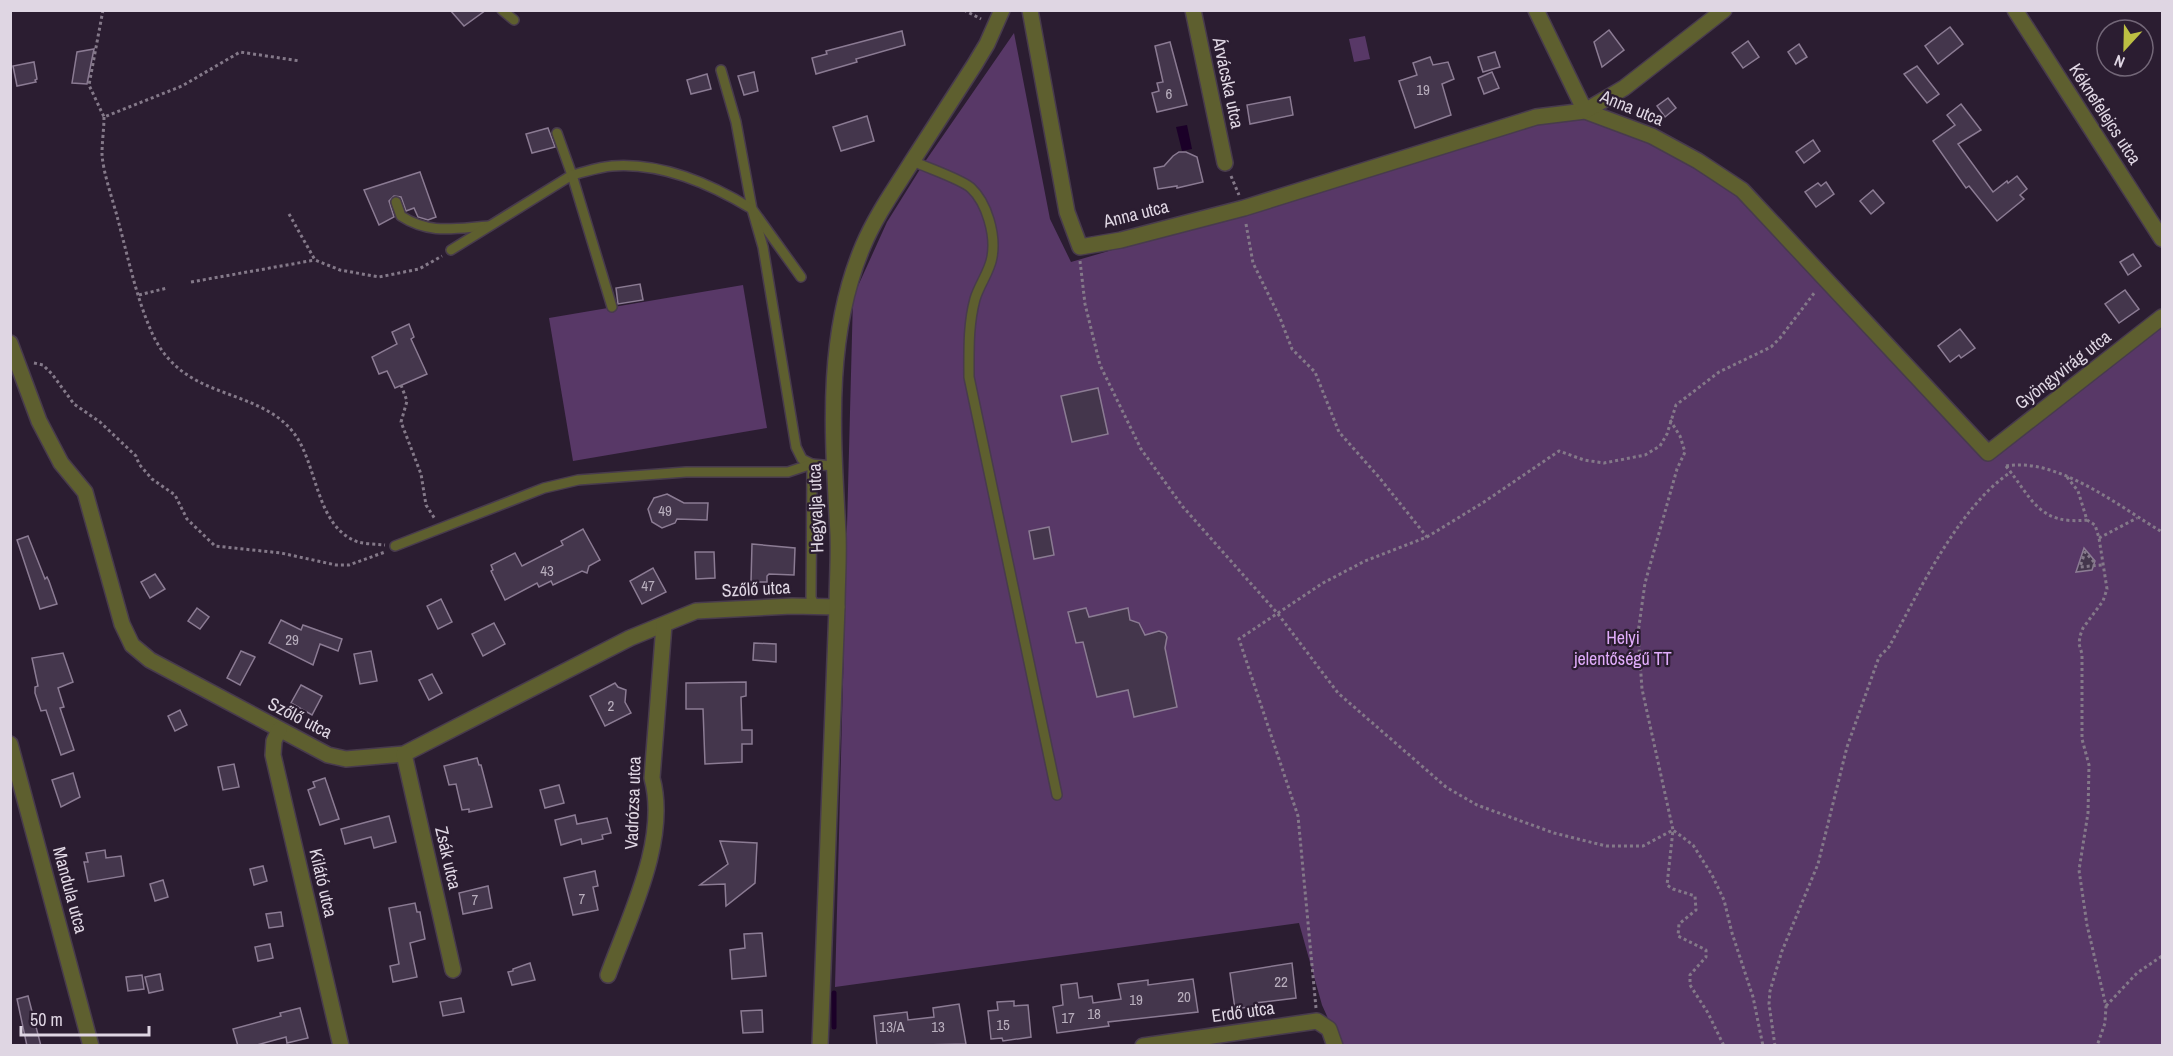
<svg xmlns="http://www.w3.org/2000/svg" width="2173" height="1056" font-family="'Archivo Narrow',sans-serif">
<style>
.green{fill:#583867}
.water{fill:#1b0028}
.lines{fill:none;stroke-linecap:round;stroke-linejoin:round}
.stream{stroke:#1b0028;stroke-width:5}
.building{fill:#44364c;stroke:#8b7b93;stroke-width:1.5}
.service-casing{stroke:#483b4d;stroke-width:12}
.minor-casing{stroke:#483b4d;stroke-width:18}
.tertiary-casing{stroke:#483b4d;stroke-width:18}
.path{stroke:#847989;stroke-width:3;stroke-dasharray:3 3;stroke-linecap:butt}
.service{stroke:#5e5f2f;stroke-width:9}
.minor{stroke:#5e5f2f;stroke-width:15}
.tertiary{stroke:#5e5f2f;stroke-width:15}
.labels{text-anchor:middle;stroke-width:4.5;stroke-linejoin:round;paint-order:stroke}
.number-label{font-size:15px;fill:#b8aebd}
.street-label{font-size:18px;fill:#dfd6e3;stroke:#2b1d31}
.park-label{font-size:18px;fill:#e1acfb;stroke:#2b1d31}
</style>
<rect width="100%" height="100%" fill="#2b1d31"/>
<!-- green -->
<g class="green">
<path d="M1014,33L1050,219L1071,262L1215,220L1244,208L1585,111L1652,136L1742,190L1988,453L2162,317V1045H1340L1322,1005L1299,923L835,987L853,297L887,222L922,166Z"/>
<path d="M1365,36L1370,59L1354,62L1349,39Z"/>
<path d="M743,285L767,428L573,461L549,318Z"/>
</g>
<!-- water -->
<path class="water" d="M1187,125L1192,149L1182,151L1176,127Z"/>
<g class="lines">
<!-- stream -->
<path class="stream" d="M834,993V1027"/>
</g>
<!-- building -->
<g class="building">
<path d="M450,10H486L464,26Z"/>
<path d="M1950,27L1963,44L1938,64L1925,46Z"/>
<path d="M1609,30L1624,50L1602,67L1594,42Z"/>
<path d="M902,31L905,45L856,59L857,62L816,74L812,58L827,54L826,51Z"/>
<path d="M1748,41L1759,57L1743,68L1732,53Z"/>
<path d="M1170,42L1187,105L1157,112L1152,93L1159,91L1157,83L1163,82L1155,46Z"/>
<path d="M1799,44L1807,57L1796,64L1788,52Z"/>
<path d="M94,49L87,84L72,83L77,52Z"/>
<path d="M1495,52L1500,67L1483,72L1478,57Z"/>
<path d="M1430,57L1433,65L1448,62L1454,79L1442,84L1451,115L1415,128L1399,81L1417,75L1413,63Z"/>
<path d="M34,62L37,79L35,80L36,82L17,86L13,66Z"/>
<path d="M1917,66L1939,94L1927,103L1904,74Z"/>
<path d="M754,72L758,91L744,95L738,76Z"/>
<path d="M1492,72L1499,88L1484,94L1478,78Z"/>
<path d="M707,74L711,89L691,94L687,80Z"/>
<path d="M1290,97L1293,115L1250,124L1247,105Z"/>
<path d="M1668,98L1676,108L1665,117L1657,106Z"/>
<path d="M1961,104L1981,130L1958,144L1993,192L2007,181L2008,183L2017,176L2027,189L2020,195L2024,199L1997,221L1969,186L1966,188L1933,141L1955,125L1947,115Z"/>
<path d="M867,116L874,141L841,151L833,127Z"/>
<path d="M548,128L555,147L532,153L526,134Z"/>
<path d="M1813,140L1820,151L1804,163L1796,152Z"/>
<path d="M1179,152H1186L1197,157L1203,182L1177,188V186L1158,189L1154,168L1164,166L1173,156Z"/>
<path d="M420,172L436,217L428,220L418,217L414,208L406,211L401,197L394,196L389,201L394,217L379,225L364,190Z"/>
<path d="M1826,182L1834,194L1816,207L1805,192L1818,183L1821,186Z"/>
<path d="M1873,190L1884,203L1871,214L1860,201Z"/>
<path d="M2133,254L2141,266L2128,275L2120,262Z"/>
<path d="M640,284L643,300L618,304L616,288Z"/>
<path d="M2125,290L2139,309L2119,323L2105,304Z"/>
<path d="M409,324L414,337L411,339L427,374L395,388L387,371L379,374L372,357L397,344L392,332Z"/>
<path d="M1960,329L1975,348L1961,358L1959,355L1950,362L1938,346Z"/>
<path d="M1098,388L1108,434L1072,442L1061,396Z"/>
<path d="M667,494L684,503H708L707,520L677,519L675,523L662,528L652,522L648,509L654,498Z"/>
<path d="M1049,527L1054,555L1034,559L1029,531Z"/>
<path d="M583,529L600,560L589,566L587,573L582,571L553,585L551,581L539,587L537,583L505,600L491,571L493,570L491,565L515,553L522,566L563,545L561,541Z"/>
<path d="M28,536L45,579L47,577L49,581L57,604L40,609L17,540Z"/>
<path d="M752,544L795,548L794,575L769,574L767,576V582H751Z"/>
<path d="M2084,548L2095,561L2092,570L2076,572Z"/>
<path d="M695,552H714L715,578L696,579Z"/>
<path d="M653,568L666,592L642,604L630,581Z"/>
<path d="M155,574L165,589L150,598L141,582Z"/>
<path d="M441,599L452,622L438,629L427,606Z"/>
<path d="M197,608L209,617L200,629L188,621Z"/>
<path d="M1086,608L1089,617L1128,608L1130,620L1139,623L1145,635L1159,631L1165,633L1167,637L1165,648L1177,707L1134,717L1128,690L1097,697L1083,642L1076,643L1068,612Z"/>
<path d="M281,620L301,630L303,625L342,639L338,651L320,644L313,665L269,643Z"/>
<path d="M494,623L505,644L483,656L472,634Z"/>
<path d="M754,643L776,644V662L753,660Z"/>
<path d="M241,651L255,657L240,685L227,678Z"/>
<path d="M371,651L377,681L360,684L354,654Z"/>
<path d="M63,653L73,682L58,688L64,707L60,708L74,750L61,755L46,710L41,711L35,693V687L38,686L32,658Z"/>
<path d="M432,674L442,693L429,700L419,680Z"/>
<path d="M746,682V696L741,697L742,730H752V744H742V762L705,764L703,709H686V683Z"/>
<path d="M615,683L618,687L626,690L625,702L631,713L605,726L590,696Z"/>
<path d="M301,685L322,696L312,715L291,703Z"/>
<path d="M180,710L187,725L175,731L168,716Z"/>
<path d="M477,758L479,765H481L492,807L469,812V809L462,810L456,784L449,785L444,766Z"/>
<path d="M234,764L239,787L223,790L218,767Z"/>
<path d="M73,773L80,797L61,807L52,780Z"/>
<path d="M325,778L339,819L320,825L308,790L315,787L313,782Z"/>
<path d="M559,785L564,803L545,808L540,790Z"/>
<path d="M575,815L577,824L607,818L611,833L602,835L603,839L582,844L581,839L561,845L555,820Z"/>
<path d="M389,816L396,842L374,848L371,837L345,844L341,829Z"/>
<path d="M720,841L757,843L755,883L726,906L725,884L700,885L728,864Z"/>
<path d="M105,850L106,858L121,856L124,876L88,882L84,862H88L86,853Z"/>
<path d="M263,866L267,881L254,885L250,869Z"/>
<path d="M595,871L598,886L593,887L598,910L573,915L564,878Z"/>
<path d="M163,880L168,897L155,901L150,884Z"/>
<path d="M488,886L492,908L463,914L459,893Z"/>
<path d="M415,903L417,912H420L425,939L410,943L417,977L393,982L390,966L399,964L389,908Z"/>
<path d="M281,912L283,926L269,928L266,914Z"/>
<path d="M762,933L766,976L732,979L730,950L745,948L744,934Z"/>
<path d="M270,944L273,958L258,961L255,947Z"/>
<path d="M530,963L535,980L512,985L508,972L513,971V969Z"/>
<path d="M1292,963L1296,998L1255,1003L1256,1006L1235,1009L1230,973Z"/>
<path d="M160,974L163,990L149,993L145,977Z"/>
<path d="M142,975L144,989L128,991L126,977Z"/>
<path d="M1193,979L1198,1012L1108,1022L1109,1026L1057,1033L1053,1007L1063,1005L1061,985L1077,983L1079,998L1092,996L1093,1003L1121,999L1118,984L1148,980V985Z"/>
<path d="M28,996L41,1046H27L17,999Z"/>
<path d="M461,998L464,1012L443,1016L440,1002Z"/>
<path d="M1014,1001V1006L1028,1005L1031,1037L1003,1041L1002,1038L991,1039L988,1011L998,1010L997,1002Z"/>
<path d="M959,1004L966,1044L877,1046L874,1016L907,1012L908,1020L934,1017L933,1008Z"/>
<path d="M300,1008L308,1038L287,1043L286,1037L253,1046H238L233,1029L281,1016L280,1013Z"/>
<path d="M762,1010L763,1032L743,1033L741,1011Z"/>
</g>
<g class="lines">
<!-- service casing -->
<g class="service-casing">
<g id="service">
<path d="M502,10L514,20"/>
<path d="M721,70L736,122L752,209L801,277"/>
<path d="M913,161C927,168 961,179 971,188C987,203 996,235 992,257C990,271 979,285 975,299C968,325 969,351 969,377L1057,795"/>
<path d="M396,202L401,216C430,235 456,228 489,226"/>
<path d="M451,250L572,175L557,133"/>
<path d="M612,307L572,175C585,172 599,167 612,166C662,162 711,184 752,209L763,247L796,447L802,459L812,464L811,598L816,607"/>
<path d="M395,546L544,488L578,480L686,472H788L812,464L833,466"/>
</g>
</g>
<!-- minor casing -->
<g class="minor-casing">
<g id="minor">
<path d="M1030,10L1067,212L1080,247L1121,240L1244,208L1536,117L1585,111L1652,136L1698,161L1742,190L1988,453L2162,317"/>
<path d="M1193,10L1225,163"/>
<path d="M1536,10L1585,111L1624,88L1724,10"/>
<path d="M2015,10L2162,239"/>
<path d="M10,343L39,421L61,463L85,492L122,624L132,645L150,660L328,755L346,759L404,754L630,638L696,611L792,606L837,607"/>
<path d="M279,730L274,741L273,755L341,1046"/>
<path d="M10,744L91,1046"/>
<path d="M404,754L453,970"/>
<path d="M608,975C629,917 669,840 652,778L664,625"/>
<path d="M1143,1046L1317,1021L1329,1029L1335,1046"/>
</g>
</g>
<!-- tertiary casing -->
<g class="tertiary-casing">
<path id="tertiary" d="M820,1046L837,607C837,583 839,559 838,534C833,438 824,338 863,246C876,215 895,189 913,160C934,128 954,96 975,64L987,44L1002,10"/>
</g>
<!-- path -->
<g class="path">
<path d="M103,10L89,85L104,117L182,86L240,52L300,61"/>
<path d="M964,10L981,19"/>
<path d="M104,117C104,129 102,142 102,154C103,173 113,200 118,220C128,257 136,297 152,333C159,349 171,364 186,374C219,397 267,399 293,432C318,463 315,527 358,542C366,544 376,544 385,545"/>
<path d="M1231,176L1239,195"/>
<path d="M289,214L315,260L340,270L379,277L419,269L442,256"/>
<path d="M1246,224L1253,263L1280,318L1292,349L1315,372L1339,432L1378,476L1427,537"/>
<path d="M1080,261L1085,304L1100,365L1141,449L1183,507L1278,614L1338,693L1446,787L1477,805L1554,833L1606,846H1643L1673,830L1693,845L1712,875L1724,900L1732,933L1753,997L1763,1046"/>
<path d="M191,282L315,260"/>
<path d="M139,295L167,288"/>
<path d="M34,363L43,365L52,374L74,404L100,422L136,456L139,464L152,479L175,495L187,519L215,546L281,553L336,565H349L385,552"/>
<path d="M401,385L407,401L401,422L421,474L426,505L435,519"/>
<path d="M1670,420L1680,436L1685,452L1677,469L1645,583L1638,633L1642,689L1673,830L1667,885L1673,889L1695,896L1696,910L1679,924L1678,936L1706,950V957L1690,975V985L1708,1013L1724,1046"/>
<path d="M2006,466C2058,457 2120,507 2162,532"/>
<path d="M2006,466C2033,500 2039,525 2087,520"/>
<path d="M2067,477L2078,491L2087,520L2095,525L2099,538L2107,589L2103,601L2083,628L2080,636L2079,644L2082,654V739L2089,765L2088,813L2079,870L2087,925L2106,1006L2105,1023L2097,1046"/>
<path d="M2099,538L2137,518"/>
<path d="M2094,562L2085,552L2080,567L2102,565"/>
<path d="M2106,1006L2137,973L2162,956"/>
<path d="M1316,1008L1298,816L1239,639L1323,583L1365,561L1427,537L1484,502L1559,451L1584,460L1604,463L1645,455L1660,446L1667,434L1676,405L1719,372L1771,347L1780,338L1815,292"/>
<path d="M1775,1046L1769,1004L1770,991L1782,951L1818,864L1847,747L1879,657L1889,647C1918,593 1959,506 2011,472"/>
</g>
<!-- service -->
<use href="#service" class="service"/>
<!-- minor -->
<use href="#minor" class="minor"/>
<!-- tertiary -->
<use href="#tertiary" class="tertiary"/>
</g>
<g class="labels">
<!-- number labels -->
<g class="number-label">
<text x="1423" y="95">19</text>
<text x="1169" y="99">6</text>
<text x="665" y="516">49</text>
<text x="547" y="576">43</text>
<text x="648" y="591">47</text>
<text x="292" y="645">29</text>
<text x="611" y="711">2</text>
<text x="582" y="904">7</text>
<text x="475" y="905">7</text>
<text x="1281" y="987">22</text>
<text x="1184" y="1002">20</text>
<text x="1136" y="1005">19</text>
<text x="1094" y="1019">18</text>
<text x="1068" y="1023">17</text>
<text x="1003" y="1030">15</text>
<text x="892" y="1032">13/A</text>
<text x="938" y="1032">13</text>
</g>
<!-- street labels -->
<g class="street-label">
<text transform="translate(1228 83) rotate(78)" y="6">Árvácska utca</text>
<text transform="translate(1632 108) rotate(22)" y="6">Anna utca</text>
<text transform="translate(2105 114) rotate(57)" y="6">Kéknefelejcs utca</text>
<text transform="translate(1136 214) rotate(-14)" y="6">Anna utca</text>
<text transform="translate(2063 370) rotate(-38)" y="6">Gyöngyvirág utca</text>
<text transform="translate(816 508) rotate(-92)" y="6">Hegyalja utca</text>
<text transform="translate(756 589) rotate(-3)" y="6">Szőlő utca</text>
<text transform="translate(300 718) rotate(27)" y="6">Szőlő utca</text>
<text transform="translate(633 803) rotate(-88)" y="6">Vadrózsa utca</text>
<text transform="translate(448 858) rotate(77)" y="6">Zsák utca</text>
<text transform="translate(323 883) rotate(77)" y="6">Kilátó utca</text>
<text transform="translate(70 890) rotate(75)" y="6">Mandula utca</text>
<text transform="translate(1243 1012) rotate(-8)" y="6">Erdő utca</text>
</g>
<!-- park labels -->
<g class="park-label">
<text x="1623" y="644">Helyi<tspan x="1623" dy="21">jelentőségű TT</tspan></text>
</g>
</g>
<!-- border -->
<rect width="2173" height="1056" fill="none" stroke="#dfd6e3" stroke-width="24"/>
<!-- north arrow -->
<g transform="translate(2125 48) rotate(202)"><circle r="28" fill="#2b1d31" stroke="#736778" stroke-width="1.5"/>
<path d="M0-4.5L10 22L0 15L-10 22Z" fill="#bdbf43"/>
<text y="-9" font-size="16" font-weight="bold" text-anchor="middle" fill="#dfd6e3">N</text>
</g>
<!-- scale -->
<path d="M21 1026v9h128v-9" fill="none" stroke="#dfd6e3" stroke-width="3"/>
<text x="30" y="1026" font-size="18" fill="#dfd6e3" stroke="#2b1d31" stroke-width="4.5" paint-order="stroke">50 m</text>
</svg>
